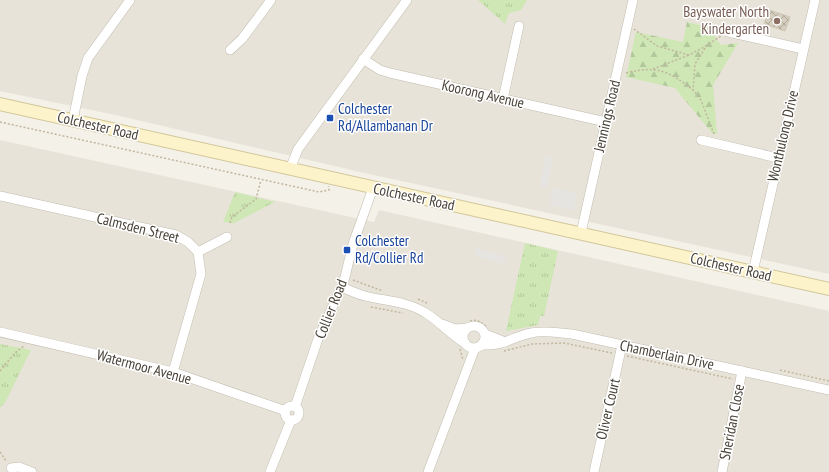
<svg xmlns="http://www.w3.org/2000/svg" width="829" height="472" font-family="'PT Sans Narrow',sans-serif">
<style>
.residential{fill:#e8e3d8}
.grass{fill:url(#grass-tufts)}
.forest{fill:url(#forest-firs)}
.parking{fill:#e6e4e1}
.building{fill:url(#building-cross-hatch);stroke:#d0c6b3}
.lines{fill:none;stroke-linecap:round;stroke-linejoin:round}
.street-casing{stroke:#c2bcaf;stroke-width:10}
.secondary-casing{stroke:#d2c69a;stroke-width:14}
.path{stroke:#c1b69e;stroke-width:1.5;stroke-dasharray:2 2;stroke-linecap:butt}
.street{stroke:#fff;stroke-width:9}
.secondary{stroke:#fdf3cb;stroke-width:12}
.education-dot{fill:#8d6e63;stroke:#fff;stroke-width:1.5}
.transit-dot{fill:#1a4fb4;stroke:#fff;stroke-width:1.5}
.labels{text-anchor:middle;stroke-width:3;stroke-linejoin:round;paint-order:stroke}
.education-label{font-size:15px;fill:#785e54;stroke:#fff;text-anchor:end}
.street-label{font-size:15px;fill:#484238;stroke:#fff}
.transit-label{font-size:15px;fill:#164399;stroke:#fff;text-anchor:start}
</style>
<defs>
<pattern id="grass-tufts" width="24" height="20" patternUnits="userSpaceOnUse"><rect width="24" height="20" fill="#cee7b4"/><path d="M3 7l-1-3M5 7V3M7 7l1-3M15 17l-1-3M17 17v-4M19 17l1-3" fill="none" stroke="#b2c79c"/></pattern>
<pattern id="forest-firs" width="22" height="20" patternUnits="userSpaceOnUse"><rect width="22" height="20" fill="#cee7b4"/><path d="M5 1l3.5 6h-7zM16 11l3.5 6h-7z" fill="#b2c79c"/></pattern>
<pattern id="building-cross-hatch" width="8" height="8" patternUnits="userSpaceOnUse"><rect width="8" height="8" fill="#d5cebf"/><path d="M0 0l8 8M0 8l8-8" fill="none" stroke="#afa99c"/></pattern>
</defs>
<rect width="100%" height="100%" fill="#f4f1e9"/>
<!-- residential -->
<g class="residential">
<path d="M0,0H829V274L360,172L120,116L0,91Z"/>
<path d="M0,140L374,222L379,210L829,311V472H0Z"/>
</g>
<!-- grass -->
<g class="grass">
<path d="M478,0H527L521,10L509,13L505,24Z"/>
<path d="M235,192L275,202L234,223L223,222Z"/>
<path d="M525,243L558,251L544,316H540L538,325L506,331Z"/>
<path d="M0,344L31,350L6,401L0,408Z"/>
</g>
<!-- forest -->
<path class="forest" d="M687,22L716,29L715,38L721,45L738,43L713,85L717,134L712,133L675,88L626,77L636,32L683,42Z"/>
<!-- parking -->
<g class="parking">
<path d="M546,156L553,158L547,188L540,186Z"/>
<path d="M553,188L577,193L574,211L549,205Z"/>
<path d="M476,248L506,257L504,264L475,256Z"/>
</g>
<!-- building -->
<path class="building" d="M766,9L790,17L785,31L764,24L767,16H765L766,13L764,12Z"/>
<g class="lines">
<!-- street casing -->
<g class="street-casing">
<g id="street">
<path d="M728,32L803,49"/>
<path d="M230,50L242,39L271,0"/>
<path d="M363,59L380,70L390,73L606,122"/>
<path d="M503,99L519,26"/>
<path d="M73,120L82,76L88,58L130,0"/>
<path d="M701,140L778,158"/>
<path d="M290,169L298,149L407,0"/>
<path d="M0,196L176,235L188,242L198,252L201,274L173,372"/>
<path d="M581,233L633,0"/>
<path d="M198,252L227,237"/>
<path d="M753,272L815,0"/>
<path d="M342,287C349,290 357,294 365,296C384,301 406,301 424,312C438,320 449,333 463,342"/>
<path d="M442,324L455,329L467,328"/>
<circle cx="474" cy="337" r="11"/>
<path d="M0,332L173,372L286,411"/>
<path d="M485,334L505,342"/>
<path d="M482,345C505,346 511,337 531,333C544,330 558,333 572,334L829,390"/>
<circle cx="292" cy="413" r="7"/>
<path d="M295,407L318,339L344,281L353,244L373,188"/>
<path d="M11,468L19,467L32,472"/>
<path d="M270,472L291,420"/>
<path d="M428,472L475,348"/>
<path d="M594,472L622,345"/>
<path d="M722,472L742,371"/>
</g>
</g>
<!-- secondary casing -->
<g class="secondary-casing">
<path id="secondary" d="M0,104L829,289"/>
</g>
<!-- path -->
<g class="path">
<path d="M634,29L657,46L689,55L706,46"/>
<path d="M653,69L689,55"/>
<path d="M626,73C657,65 669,71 693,90"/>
<path d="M0,122L319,192L329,190V186"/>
<path d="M714,134L701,100L693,90L695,64L707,45L721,36"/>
<path d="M230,223L232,217L256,199L261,180"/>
<path d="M353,280L383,291"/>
<path d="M418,299L427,303"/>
<path d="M371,307L403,313"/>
<path d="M470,321L477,320L486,326"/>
<path d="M460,349L463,360"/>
<path d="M504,351L532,344L564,343L612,353"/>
<path d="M627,356L733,379"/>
<path d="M780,370L829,381"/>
<path d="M0,371L15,353L25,345"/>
<path d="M0,452L6,461"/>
</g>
<!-- street -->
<use href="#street" class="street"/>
<!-- secondary -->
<use href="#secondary" class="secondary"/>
</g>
<!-- markers -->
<circle class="education-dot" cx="777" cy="21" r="4"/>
<g class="transit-dot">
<rect x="326" y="114" width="8" height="8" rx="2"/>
<rect x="343" y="246" width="8" height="8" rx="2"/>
</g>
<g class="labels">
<!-- education labels -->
<g class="education-label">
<text x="769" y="17">Bayswater North<tspan x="769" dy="17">Kindergarten</tspan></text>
</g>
<!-- street labels -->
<g class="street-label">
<text transform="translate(483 94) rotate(13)" y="5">Koorong Avenue</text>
<text transform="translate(607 116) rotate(-77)" y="5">Jennings Road</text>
<text transform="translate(98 126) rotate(13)" y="5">Colchester Road</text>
<text transform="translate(783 136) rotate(-77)" y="5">Wonthulong Drive</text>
<text transform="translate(414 197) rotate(12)" y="5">Colchester Road</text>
<text transform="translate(138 228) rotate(14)" y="5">Calmsden Street</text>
<text transform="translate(731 267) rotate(13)" y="5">Colchester Road</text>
<text transform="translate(331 309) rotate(-68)" y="5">Collier Road</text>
<text transform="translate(667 355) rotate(12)" y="5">Chamberlain Drive</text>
<text transform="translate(144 367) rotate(15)" y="5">Watermoor Avenue</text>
<text transform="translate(608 409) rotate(-77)" y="5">Oliver Court</text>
<text transform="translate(732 422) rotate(-79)" y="5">Sheridan Close</text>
</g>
<!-- transit labels -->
<g class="transit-label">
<text x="338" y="114">Colchester<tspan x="338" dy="17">Rd/Allambanan Dr</tspan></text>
<text x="355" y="246">Colchester<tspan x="355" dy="17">Rd/Collier Rd</tspan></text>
</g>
</g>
</svg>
